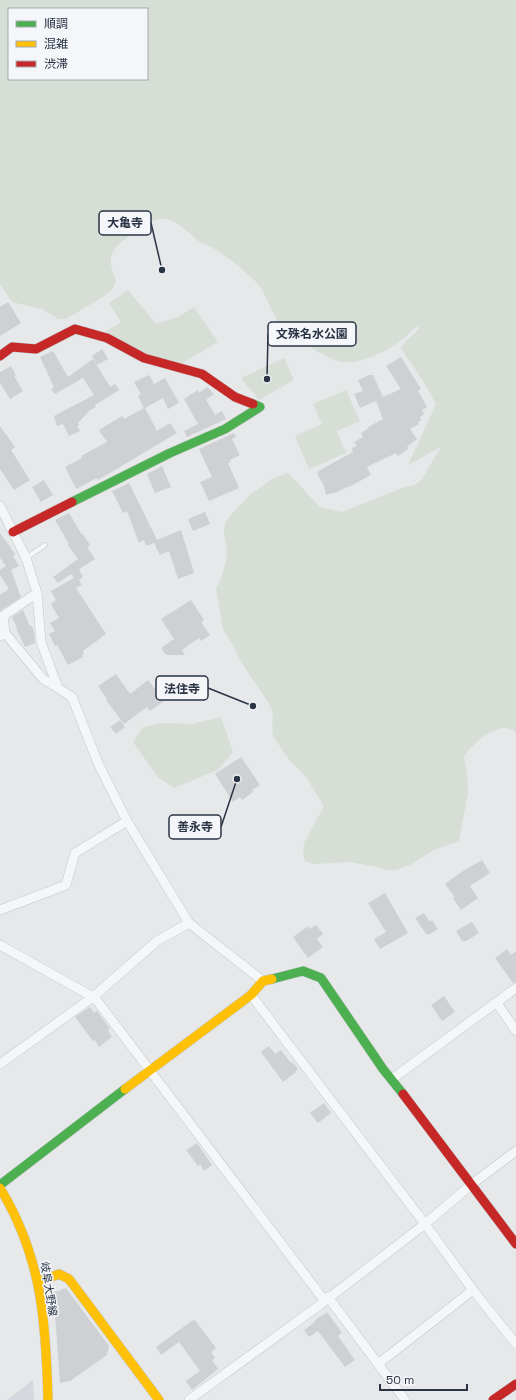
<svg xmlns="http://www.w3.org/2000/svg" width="516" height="1400" font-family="'Space Grotesk','Noto Sans JP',sans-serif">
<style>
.built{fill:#d4d7dd}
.green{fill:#d6ded6;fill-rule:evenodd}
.building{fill:#ced0d3}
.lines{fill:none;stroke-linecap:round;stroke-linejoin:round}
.lane-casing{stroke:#c4c6c8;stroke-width:5.5}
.street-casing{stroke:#c4c6c8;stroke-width:10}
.fast-casing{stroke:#c4c6c8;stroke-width:10}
.slow-casing{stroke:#c4c6c8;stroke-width:10}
.jam-casing{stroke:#c4c6c8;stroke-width:10}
.lane{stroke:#f5f6f7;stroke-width:4.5}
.street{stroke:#f5f6f7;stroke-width:9}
.fast{stroke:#4caf50;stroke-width:9}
.slow{stroke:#ffc107;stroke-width:9}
.jam{stroke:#c62828;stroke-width:9}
.labels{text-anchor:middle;stroke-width:3;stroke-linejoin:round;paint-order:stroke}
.street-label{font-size:11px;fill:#2b3445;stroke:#f4f6f9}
.leader{fill:none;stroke:#2b3445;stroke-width:1.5}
.callout-dot{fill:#2b3445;stroke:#f4f6f9;stroke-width:1.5}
.callout{fill:#f4f6f9;stroke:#2b3445;stroke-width:1.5}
.callout-label{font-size:12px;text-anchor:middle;font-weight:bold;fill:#2b3445}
</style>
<rect width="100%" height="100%" fill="#e6e8ea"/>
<!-- built -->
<path class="built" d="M33,1380L34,1400H7Z"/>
<!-- green -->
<g class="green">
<path d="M0,0H516V734L514,730C511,729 507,728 504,728C490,729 471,745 464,757L467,774L468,792L459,841L434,850L412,864L396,870H387L377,867L350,862L314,864L305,861L303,852L304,843L324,806L304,774L290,761L273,736L272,727L273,718L272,710L268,702L241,662L233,645L223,629L216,588L221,579L226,561L227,551L224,533L225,524L229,517L251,494L272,479L288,473L320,507L342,512L405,487L415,485L422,479L441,447L408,465L436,404L423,381L400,347L419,329L418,326C411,331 405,338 397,343C381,354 357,366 338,361C329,359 292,337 285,331C282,327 277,321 275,316C268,305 266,292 256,282C244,270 228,257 213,248C208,245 202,244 197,240C186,231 175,217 159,219C153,219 128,237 123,241C106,254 110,264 116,281L112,290L106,295L66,319H58L42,309L12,302L0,284ZM9,9H147V79H9Z"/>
<path d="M128,290L156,324L178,317L194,307L218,342L179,365L153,358L105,332L121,322L109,303Z"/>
<path d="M284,358L294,380L259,400L241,378Z"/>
<path d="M346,390L360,421L337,431L346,453L309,469L295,436L322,424L313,404Z"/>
<path d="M221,717L233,752L218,770L174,788L158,777L133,742L143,727L162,723L192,724Z"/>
</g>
<!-- building -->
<g class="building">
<path d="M8,302L21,323L0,336V307Z"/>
<path d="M102,349L108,359L97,365L92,356Z"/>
<path d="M53,351L68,377L93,359L110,387L115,384L119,390L95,405L96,407L90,410L78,423L79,425L77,426L80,431L69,436L63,424L57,426L54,416L94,395L83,378L55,394L51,389L54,387L40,357Z"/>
<path d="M401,357L421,389L418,391L427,407L422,410L424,414L420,417L421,420L418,422L419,424L410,429L417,439L407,447L408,449L398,456L396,453L367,467L371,475L349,487V486L337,492L326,495L324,486L317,473L319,472L318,471L353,452L352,448L357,446L354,442L363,437L361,433L369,428L368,427L383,419L376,401L360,408L354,394L363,391L358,380L369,375H373L383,397L401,389L386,366Z"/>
<path d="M11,366L16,375L14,376L23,391L10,399L0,383V372Z"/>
<path d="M149,375L154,384L165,378L179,403L168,409L163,398L145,408L157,431L170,423L177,433L98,480L97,478L76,489L65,467L82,458L81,456L107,442L99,430L122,416L124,419L144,408L138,396L141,394L134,382Z"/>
<path d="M207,387L214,394L206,400L215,415L222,411L226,419L187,437L184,431L198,424L184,399L198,390L199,393Z"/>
<path d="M0,426L15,447L11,450L30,480L14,490L0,469Z"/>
<path d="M234,433L236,437L232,439L240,455L230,460L231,462L228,463L239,488L209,501L200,482L212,477L199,449Z"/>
<path d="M162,466L171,487L155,493L147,474Z"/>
<path d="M44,480L53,495L41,502L32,487Z"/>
<path d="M129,483L157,540L181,530L194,573L178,579L169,551L160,555L154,543L146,546L144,540L139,543L127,511L123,513L112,491Z"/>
<path d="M205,512L210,524L193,531L188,519Z"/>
<path d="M69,513L82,535L83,534L90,545L87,547L95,559L79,569L83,577L79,580L82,585L76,588L106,634L83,651L84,654L82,655L83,657L68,665L57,645L55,646L49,634L55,631L50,623L59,618L51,604L56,600L51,591L74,578L71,574L58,583L53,577L78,559L68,545L69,544L55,520Z"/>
<path d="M0,533L15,554L13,556L19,566L11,570L21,597L0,611V595L9,589L0,575V570L6,566L0,558Z"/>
<path d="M191,600L204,620L201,622L210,635L201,641L199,638L182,650L185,655H166L161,648L174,639L161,619Z"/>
<path d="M23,610L30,626H32L34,632L35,643L25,647L16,628H17L12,617Z"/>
<path d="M116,674L130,694L148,680L164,701L150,711L147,707L124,724L106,700L107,699L98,686Z"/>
<path d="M120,720L125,727L116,734L110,727Z"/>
<path d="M241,757L260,785L252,790L253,792L242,800L240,797L233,802L215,774Z"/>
<path d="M482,860L490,873L470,886L478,898L461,910L453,898L455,897L445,884L460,873Z"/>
<path d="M385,893L408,933L380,949L374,939L386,932L368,903Z"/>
<path d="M424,913L430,922L432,920L438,929L428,935L427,934H426L415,918Z"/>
<path d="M472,922L479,933L466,941H462L456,931Z"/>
<path d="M316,925L323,934L317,939L323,947L308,958L293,937L308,926L310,929Z"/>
<path d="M507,949L511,955L516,951V982L513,983L495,958Z"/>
<path d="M444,996L455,1012L442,1021L431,1005Z"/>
<path d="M90,1007L94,1013L97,1011L110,1029L108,1030L112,1037L99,1047L95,1040L93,1041L75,1017Z"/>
<path d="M269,1046L275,1054L281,1050L291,1063L292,1062L298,1069L296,1071V1072L283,1082L261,1052Z"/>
<path d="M324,1103L331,1113L318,1123L310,1113Z"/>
<path d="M197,1143L212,1165L204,1171L200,1164L198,1166L186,1150Z"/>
<path d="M66,1288L109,1346L107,1355L70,1381L60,1383L54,1300L48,1295Z"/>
<path d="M327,1312L342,1333L338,1336L355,1360L345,1367L318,1331L309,1337L304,1330L315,1322L314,1321Z"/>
<path d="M193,1320V1321L195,1320L216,1348L211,1352L215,1358L212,1360L218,1369L192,1390L186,1381L200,1371L179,1342L161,1355L156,1347Z"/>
</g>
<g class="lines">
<!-- lane casing -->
<g class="lane-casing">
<path id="lane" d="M26,558L45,545"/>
</g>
<!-- street casing -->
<g class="street-casing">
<g id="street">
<path d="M0,506L26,558L37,593L41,642L58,688L72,697L98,763L127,821L189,923L263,981"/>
<path d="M5,633L3,616L37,593"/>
<path d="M0,636L5,633L43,679L58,688"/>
<path d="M0,910L66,885L75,853L127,821"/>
<path d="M0,945L93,997L98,1002L324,1300"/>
<path d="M251,995L425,1224L473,1290L516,1344"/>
<path d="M497,1003L516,1031"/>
<path d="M0,1064L93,997L157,941L189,923"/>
<path d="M392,1079L516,988"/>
<path d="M328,1297L405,1400"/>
<path d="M378,1364L473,1290"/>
<path d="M189,1400L321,1304L425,1224L472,1184L516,1151"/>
</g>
</g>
<!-- fast casing -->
<g class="fast-casing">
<g id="fast">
<path d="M72,502L170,453L225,429L260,407L253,404"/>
<path d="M272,979L303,971L321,978L383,1069L403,1094"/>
<path d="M0,1185L125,1089"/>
</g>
</g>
<!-- slow casing -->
<g class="slow-casing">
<g id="slow">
<path d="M125,1089L251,995L263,981L272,979"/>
<path d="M0,1188C42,1257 46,1322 48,1400"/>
<path d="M38,1282L59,1274L69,1279L159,1400"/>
</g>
</g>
<!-- jam casing -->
<g class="jam-casing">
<g id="jam">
<path d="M0,356L12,347L36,349L75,329L107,338L144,358L202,374L235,397L253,404"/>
<path d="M13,532L72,502"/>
<path d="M403,1094L516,1244"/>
<path d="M493,1400L516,1384"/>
</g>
</g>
<!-- lane -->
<use href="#lane" class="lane"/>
<!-- street -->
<use href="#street" class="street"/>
<!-- fast -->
<use href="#fast" class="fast"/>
<!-- slow -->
<use href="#slow" class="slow"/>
<!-- jam -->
<use href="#jam" class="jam"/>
</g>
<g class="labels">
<!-- street labels -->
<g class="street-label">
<text transform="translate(49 1289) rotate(81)" y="4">岐阜大野線</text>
</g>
</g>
<!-- callouts -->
<path class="leader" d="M162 270L151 223M267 379L268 334M253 706L208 688M237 779L221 827"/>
<g class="callout-dot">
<circle cx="162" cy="270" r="4"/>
<circle cx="267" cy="379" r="4"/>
<circle cx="253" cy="706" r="4"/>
<circle cx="237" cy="779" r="4"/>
</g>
<g class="callout">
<rect x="99" y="211" width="52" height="24" rx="4"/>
<rect x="268" y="322" width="88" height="24" rx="4"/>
<rect x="156" y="676" width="52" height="24" rx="4"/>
<rect x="169" y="815" width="52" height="24" rx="4"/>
</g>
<g class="callout-label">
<text x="125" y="227">大亀寺</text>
<text x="312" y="338">文殊名水公園</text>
<text x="182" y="693">法住寺</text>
<text x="195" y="831">善永寺</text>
</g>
<!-- legend -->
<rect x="8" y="8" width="140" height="72" fill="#f4f6f9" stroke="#a4a8b1"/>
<rect x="16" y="21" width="20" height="6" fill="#4caf50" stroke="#a4a8b1"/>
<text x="44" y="28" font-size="12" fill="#2b3445">順調</text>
<rect x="16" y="41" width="20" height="6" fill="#ffc107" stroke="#a4a8b1"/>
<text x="44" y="48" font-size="12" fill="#2b3445">混雑</text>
<rect x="16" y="61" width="20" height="6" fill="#c62828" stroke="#a4a8b1"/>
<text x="44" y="68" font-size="12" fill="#2b3445">渋滞</text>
<!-- scale -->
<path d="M380 1384v6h87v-6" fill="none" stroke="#2b3445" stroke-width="2"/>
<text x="386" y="1384" font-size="12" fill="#2b3445" stroke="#f4f6f9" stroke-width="3" paint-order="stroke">50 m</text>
</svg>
